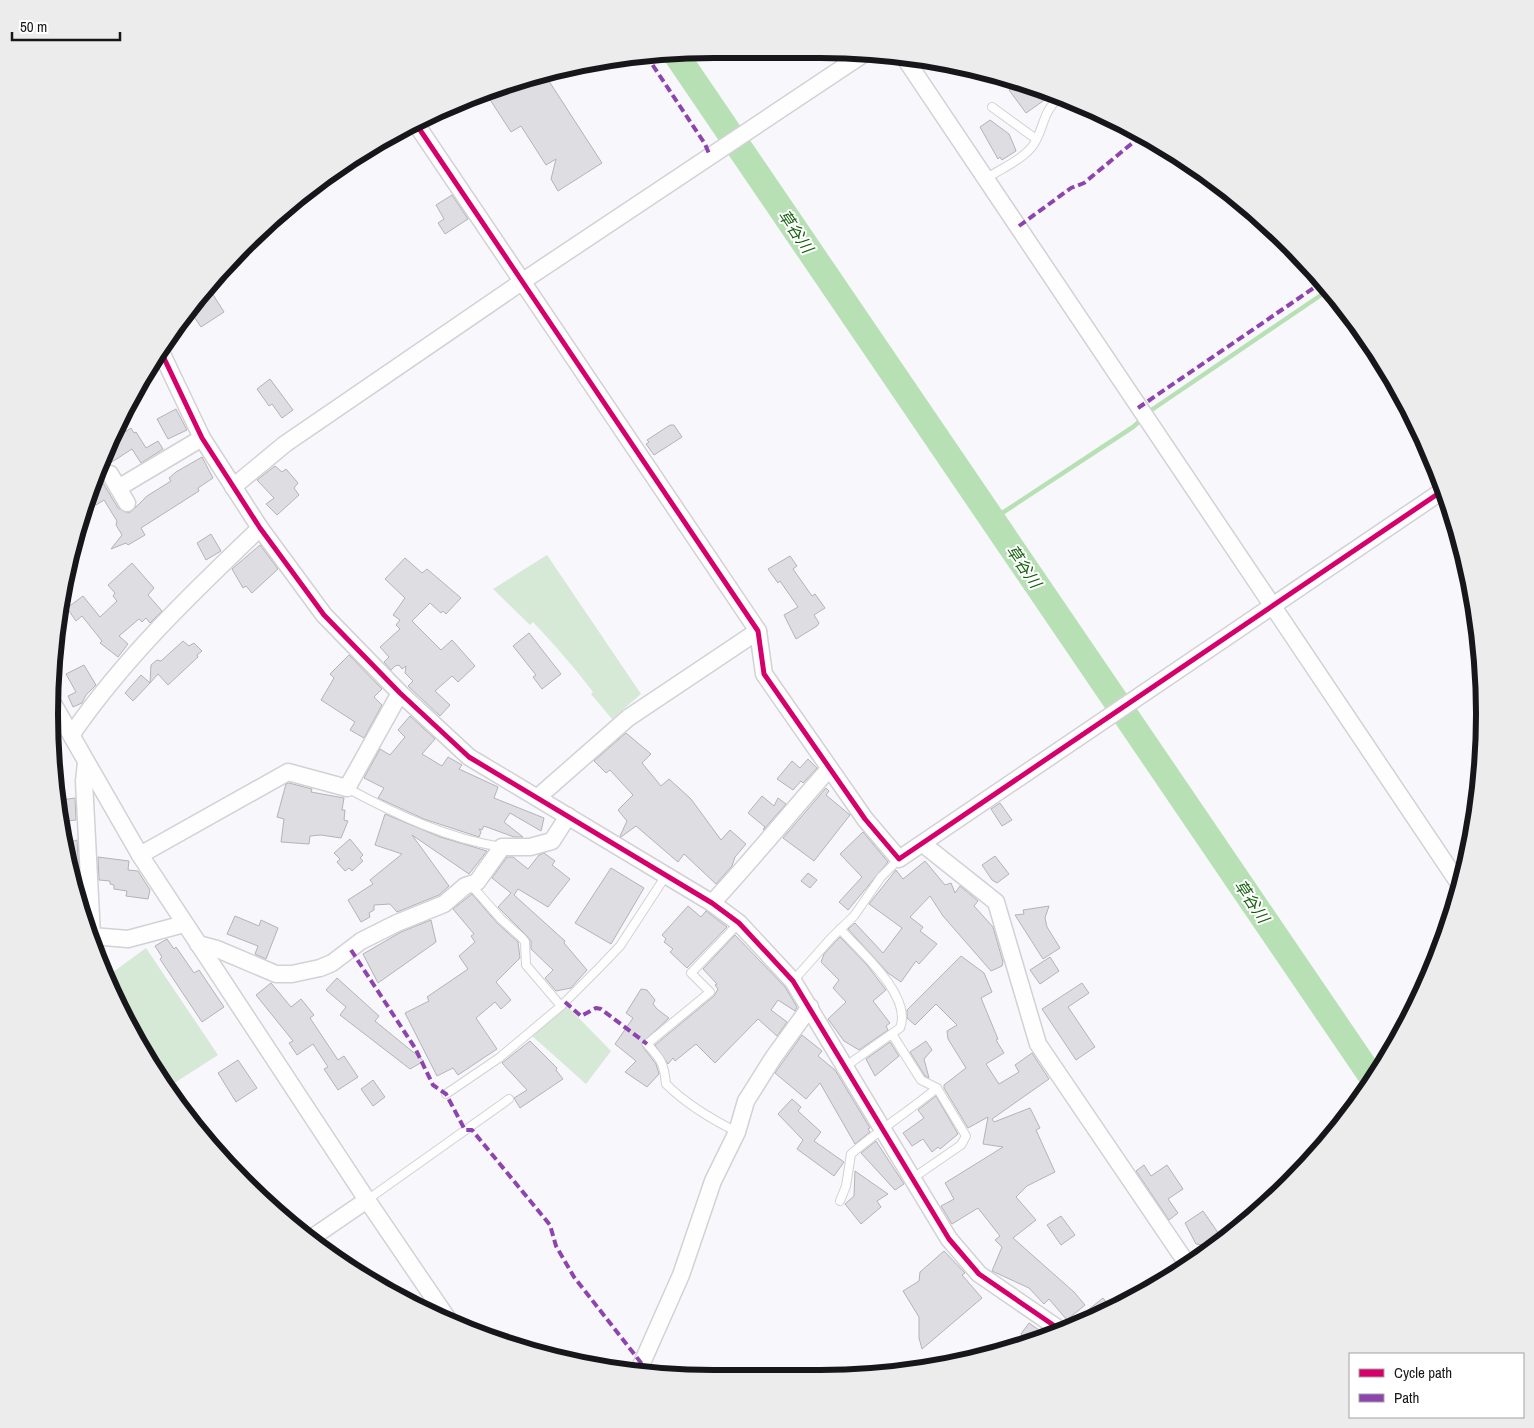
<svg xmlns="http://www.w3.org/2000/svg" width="1534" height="1428" font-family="'Archivo Narrow','Noto Sans JP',sans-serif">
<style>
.green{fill:#d6e9d6}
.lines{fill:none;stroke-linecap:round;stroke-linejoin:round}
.stream{stroke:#b8e0b5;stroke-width:4.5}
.river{stroke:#b8e0b5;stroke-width:26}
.building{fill:#dedde2;stroke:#b4b3b7}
.lane-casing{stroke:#d2d1d6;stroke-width:10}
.street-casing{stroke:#d2d1d6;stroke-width:19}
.lane{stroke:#fefeff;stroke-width:8}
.street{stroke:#fefeff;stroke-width:16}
.quiet{stroke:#8e44ad;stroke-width:4;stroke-dasharray:8 4;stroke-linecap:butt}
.cycleway-casing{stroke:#fff;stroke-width:8}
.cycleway{stroke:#d6006c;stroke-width:5}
.labels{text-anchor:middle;stroke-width:4;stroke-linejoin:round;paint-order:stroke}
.water-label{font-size:16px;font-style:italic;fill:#14610d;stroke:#fff}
.rim{fill:none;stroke:#17161a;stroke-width:6}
</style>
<rect width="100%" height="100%" fill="#f8f7fc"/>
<!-- green -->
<g class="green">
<path d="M547,555L641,694L612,719L591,694L593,692C574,667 554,644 533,622L530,625L493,589Z"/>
<path d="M146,948L218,1055L165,1089L109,975Z"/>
<path d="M567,1006L611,1051L586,1084L531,1035Z"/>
</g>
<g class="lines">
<!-- stream -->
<g class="stream">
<path d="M1147,413L1330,289"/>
<path d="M993,519L1133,427L1142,419"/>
</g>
<!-- river -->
<path class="river" d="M675,53L1373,1079"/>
</g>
<!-- building -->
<g class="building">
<path d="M545,75L602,163L558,191L551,179L556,159L546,165L521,126L511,132L487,95Z"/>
<path d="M1021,82L1039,89L1053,94L1026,113L1009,90Z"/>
<path d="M990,120L1009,134L1015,148L1016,151L1002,160L1000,157L998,159L980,127Z"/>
<path d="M452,195L468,219L445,234L438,223L444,219L436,205Z"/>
<path d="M207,285L224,312L201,327L190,311Z"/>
<path d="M270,379L293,410L282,418L272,404L269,406L257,389Z"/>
<path d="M176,409L187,430L168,439L157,419Z"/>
<path d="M670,425H674L682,437L654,455L646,444L649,442L647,440Z"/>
<path d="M131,428L134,433L136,432L146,448L158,441L163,449L141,463L132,449L98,471L109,442Z"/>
<path d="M202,457L213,478L198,488L199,491L141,528L145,535L128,545L126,543L111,549L122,535L116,525L117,521L104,500L96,505L90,494L97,473L118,508L128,513L132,511L147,496L171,481L169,478L176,472Z"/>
<path d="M275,466L282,472L286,469L298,483L294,488L299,495L277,515L266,504L274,498L257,480Z"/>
<path d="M211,534L221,551L206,560L197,543Z"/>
<path d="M260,545L278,569L252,593L246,586L243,588L232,569Z"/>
<path d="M790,556L797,566L793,569L812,596L815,594L825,608L814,615L819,623L817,626L796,639L784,615L798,607L780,581L778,583L768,569Z"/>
<path d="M405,558L422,573L427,569L461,598L446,614L443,611L441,613L430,603L412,621L441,650L452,640L475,666L458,682L452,676L435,691L450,705L440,716L408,686L413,681L405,673L406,666L402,669L399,665L395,666L391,670L384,662L389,657L380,647L400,629L396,625L400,620L393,615L405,598L385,579Z"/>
<path d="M132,563L154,588L148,595L162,611L150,623L146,618L142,622L139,619L119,636L128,644L118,657L100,643L102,641L82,616L76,621L67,608L83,596L100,617L117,601L113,596L115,593L108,585Z"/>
<path d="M529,633L561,674L542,689L533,677L536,675L513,646Z"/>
<path d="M183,641L189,646L194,643L202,651L197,655L198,657L168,685L158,674L150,683L151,665L157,660L161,661Z"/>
<path d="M349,655L382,689L374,697L382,705L364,738L350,730L355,722L321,700L334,678L330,674Z"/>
<path d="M84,665L96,685L86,695L82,703L73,707L68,696L76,692L66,674Z"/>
<path d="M141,675L150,683L133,701L125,693Z"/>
<path d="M410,716L435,739L422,754L442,766L448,757L462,765L459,769L498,787L494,798L544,818L541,831L510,813L504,822L523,837H514L484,826L482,830L479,829L481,832L479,837L424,819L378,798L384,788L364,778L380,749L390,755L405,737L398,730Z"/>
<path d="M626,733L651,754L642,763L661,786L669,779L691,799L721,840L730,830L746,844L735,857L732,866L716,884L684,854L678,862L636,826L621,837L620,836L627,821L618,810L633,795L610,770L606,773L594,761Z"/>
<path d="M808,759L817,768L803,783L801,781L793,790L777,779L792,761L800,768Z"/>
<path d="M289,783L312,789L311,792L344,798L342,810H345L344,820L348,821L341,838L321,835L310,836L309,844L281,842L284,819L277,817L286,784Z"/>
<path d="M826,788L829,791L826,795L850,815L814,861L783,838Z"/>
<path d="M762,796L774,806L778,798L786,804L763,830L765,827L748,813Z"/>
<path d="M75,798L76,820L59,822L54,801Z"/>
<path d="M1000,803L1012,820L1002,826L991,809Z"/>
<path d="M385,814L440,837L487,851L469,874L412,835L449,886L439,895L397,912L390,904L374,905V910L369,913L370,917L361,922L348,900L373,884L370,880L402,854L375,845Z"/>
<path d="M863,832L888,862L848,910L839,902L862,877L840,854Z"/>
<path d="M350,839L363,855L360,858L363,861L352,871L349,868L345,871L337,862L340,859L334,853Z"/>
<path d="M77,840L79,874L73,875L64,844Z"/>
<path d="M544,853L555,861L552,865L570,879L548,907L518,889L514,895L565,941L564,943L587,970L571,988L556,991L545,978L553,970L531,949V941L526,935L498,907L511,893L492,878L507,857H513L528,869L539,855Z"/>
<path d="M995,856L1009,874L997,883L992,880L982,865Z"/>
<path d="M98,857L129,861L128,870L138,871L150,890L148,899L126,896L127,891L114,889V885L110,884V881L99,880Z"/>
<path d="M925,861L945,885L951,883L955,893L960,886L978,901L974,906L993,927L1003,962L1002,966L991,971L943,916L930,896L910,917L923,927L920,931L937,944L919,964L916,961L901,982L888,973L848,929L855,923L883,953L902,928L869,904L896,870L903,879Z"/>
<path d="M611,868L644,888L611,944L575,923Z"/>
<path d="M808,873L817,880L810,888L801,881Z"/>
<path d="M472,894L497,923L518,942L520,958L496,982L511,1000L501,1009L495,1002L476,1018L497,1049L458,1075L453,1068L437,1076L405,1013L429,1001L427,997L468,969L459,956L475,942L471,936L474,934L453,909Z"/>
<path d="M688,906L701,917L706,911L727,927L687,968L670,952L673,949L664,942L666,939L662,935Z"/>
<path d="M1049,906L1045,918L1047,927L1060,948L1043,959L1015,915L1024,914L1023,910Z"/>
<path d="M235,916L259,926L261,920L278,928L266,959L255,954L258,946L227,934Z"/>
<path d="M431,920L436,942L378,983L363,954L401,932Z"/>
<path d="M735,935L785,987L797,1007L795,1011L778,1000L771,1010L787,1022L777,1036L758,1019L715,1063L696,1044L675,1061L673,1058L668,1064L655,1045L714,996L718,989L715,985L717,984L703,969Z"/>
<path d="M840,937L867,965L886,990L873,1001L890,1023L886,1026L888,1030L859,1050L844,1041L828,1019L846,1002L833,988L839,980L821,962L824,954Z"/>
<path d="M167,939L174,949L176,947L194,973L199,970L224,1007L202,1022L160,959L162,957L155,946Z"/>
<path d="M961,956L984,973L992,992L981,998L998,1039L996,1040L1004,1053L986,1064L999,1084L1019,1072L1015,1065L1032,1053L1049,1079L992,1119L994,1122L1030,1108L1040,1128L1036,1130L1055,1172L1027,1186L1016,1197L1036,1220L1013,1238L1074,1292L1085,1305L1067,1320L1049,1299L1044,1304L1029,1288L992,1271L1002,1247L995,1240L1000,1236L978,1208L952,1224L941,1206L954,1199L945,1183L1003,1147L983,1144L988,1117L968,1128L944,1088V1085L966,1068L948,1039L947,1031L957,1025L936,1004L915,1025L907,1018V1010Z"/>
<path d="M1050,957L1059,971L1040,984L1030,970Z"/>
<path d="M337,978L379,1016L375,1021L424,1061L410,1069L340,1015L346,1007L326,990Z"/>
<path d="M271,983L291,1007L301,999L314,1015L310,1018L338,1060L344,1056L358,1077L338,1090L324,1069L328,1067L313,1044L297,1055L289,1043L293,1041L256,995Z"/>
<path d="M1082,983L1089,993L1068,1007L1095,1047L1076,1060L1042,1009Z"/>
<path d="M641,989L647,990L655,1000L653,1004L657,1009L669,1018L642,1043L643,1047L656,1064L659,1074L647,1087L625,1072L636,1061L615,1044L633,1018L626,1013Z"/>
<path d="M802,1035L822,1051L818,1056L835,1070L870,1128L868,1129L870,1132L855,1144L820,1083L806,1099L775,1073Z"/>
<path d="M530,1041L557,1068L556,1070L563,1079L520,1108L514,1098L527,1090L502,1063Z"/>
<path d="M926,1041L932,1050L924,1059L929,1078L925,1076L910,1052Z"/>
<path d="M890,1042L899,1056L875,1076L866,1059Z"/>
<path d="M238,1060L257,1088L236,1102L218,1073Z"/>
<path d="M373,1080L385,1097L373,1106L361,1089Z"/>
<path d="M936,1096L958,1134L940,1149L938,1147L932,1152L923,1139L912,1146L903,1133L924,1118L918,1110Z"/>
<path d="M792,1099L801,1107L798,1111L821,1132L814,1141L844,1162L834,1176L797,1149L803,1140L778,1114Z"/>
<path d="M876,1141L904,1184L895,1190L861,1153Z"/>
<path d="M1144,1165L1151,1176L1167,1165L1183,1189L1168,1199L1178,1213L1169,1220L1136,1171Z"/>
<path d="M855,1171L888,1194L877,1201L881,1207L861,1224L845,1204L854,1196Z"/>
<path d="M1203,1211L1221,1237L1206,1248L1203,1245L1196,1244L1185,1223Z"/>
<path d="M1061,1216L1075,1235L1061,1245L1047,1225Z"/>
<path d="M944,1251L965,1273L962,1275L982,1298L922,1349L919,1338V1317L903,1291L919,1281L920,1272Z"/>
<path d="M1103,1298L1112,1309L1075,1325L1073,1322Z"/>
<path d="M1029,1323L1049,1337L1034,1344L1021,1334Z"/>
</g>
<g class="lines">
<!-- lane casing -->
<g class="lane-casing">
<g id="lane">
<path d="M992,107L1036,139"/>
<path d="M987,178C1002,168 1024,159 1034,144C1045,126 1042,112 1060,97"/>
<path d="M347,788C395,814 448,839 502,847"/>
<path d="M471,885L501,919L522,938L525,942L526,965L561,1006"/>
<path d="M840,929C859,950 913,996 900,1028L846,1066"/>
<path d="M793,981L832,937L854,916L881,877L899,859"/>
<path d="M892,1034L921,1080L937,1088L966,1136L961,1145L913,1178"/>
<path d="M446,1094L499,1058L561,1006L598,969L620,946L665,877"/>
<path d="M737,1132C711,1119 686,1104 666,1084C664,1063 661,1059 647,1044L710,992L691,973L739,923"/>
<path d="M367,1200L509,1099"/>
<path d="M840,1201L846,1186L851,1154C879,1130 909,1111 937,1088"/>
</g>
</g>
<!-- street casing -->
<g class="street-casing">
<g id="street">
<path d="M904,57L1462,888"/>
<path d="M414,121L758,631L764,674L865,819L899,859L1445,489"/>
<path d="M162,354L202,438L260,528L324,615L400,693L469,757L712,903L739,923L793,981L949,1239L979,1274L1062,1331"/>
<path d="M110,474L127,503"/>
<path d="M233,487L285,444L523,281L868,51"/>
<path d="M118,488L202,438"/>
<path d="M51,700L140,855L367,1200L452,1325"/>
<path d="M72,734C124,658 193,592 260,528"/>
<path d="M86,763L84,781L92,936L90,940"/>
<path d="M538,797L628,718L758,631"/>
<path d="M923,844L996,902L1038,1044L1188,1265"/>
<path d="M140,855L288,772L347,788L400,693"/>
<path d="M712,903C752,860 789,814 829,769"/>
<path d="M92,936L128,939L184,924"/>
<path d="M198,944L217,949L276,974H292L320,968L332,963L361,941L397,923L444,904L465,886L477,882L502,847H530L552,841L568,816"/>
<path d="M310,1239L367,1200"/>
<path d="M638,1372L681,1275L713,1181L737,1132L746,1101L773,1058L810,1007"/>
</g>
</g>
<!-- lane -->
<use href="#lane" class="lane"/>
<!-- street -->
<use href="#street" class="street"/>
<!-- quiet -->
<g class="quiet">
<path d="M646,55L705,144L710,156"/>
<path d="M1019,226L1071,188L1084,183L1142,135"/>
<path d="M1138,408L1324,281"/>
<path d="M351,950L415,1048L433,1085L446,1094L465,1130H472L550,1225L556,1246L574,1277L642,1364"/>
<path d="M565,1002L581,1016L596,1008L601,1009L647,1044"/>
</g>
<!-- cycleway casing -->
<g class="cycleway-casing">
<g id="cycleway">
<path d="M414,121L758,631L764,674L865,819L899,859L1445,489"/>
<path d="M162,354L202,438L260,528L324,615L400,693L469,757L712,903L739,923L793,981L949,1239L979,1274L1062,1331"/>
</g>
</g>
<!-- cycleway -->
<use href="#cycleway" class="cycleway"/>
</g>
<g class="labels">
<!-- water labels -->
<g class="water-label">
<text transform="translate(796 231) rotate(56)" y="6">草谷川</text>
<text transform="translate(1024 566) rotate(56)" y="6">草谷川</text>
<text transform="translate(1252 901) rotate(56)" y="6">草谷川</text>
</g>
</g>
<!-- crop -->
<path d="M0 0H1534V1428H0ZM714 58H820A656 656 0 0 1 1476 714V714A656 656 0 0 1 820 1370H714A656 656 0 0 1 58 714V714A656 656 0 0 1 714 58Z" fill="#ececed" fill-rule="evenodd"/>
<path class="rim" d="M714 58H820A656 656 0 0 1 1476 714V714A656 656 0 0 1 820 1370H714A656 656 0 0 1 58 714V714A656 656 0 0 1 714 58Z"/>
<!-- legend -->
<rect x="1349" y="1353" width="175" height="65" fill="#ffffff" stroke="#a2a2a3"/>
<rect x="1359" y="1369" width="25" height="8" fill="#d6006c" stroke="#a2a2a3"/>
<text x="1394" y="1378" font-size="15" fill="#17161a">Cycle path</text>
<rect x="1359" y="1394" width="25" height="8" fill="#8e44ad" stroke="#a2a2a3"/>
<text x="1394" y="1403" font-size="15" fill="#17161a">Path</text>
<!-- scale -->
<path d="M12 32v8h108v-8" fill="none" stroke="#17161a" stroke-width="2.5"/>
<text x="20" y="32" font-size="15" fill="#17161a" stroke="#ffffff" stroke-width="4" paint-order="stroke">50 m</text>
</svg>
